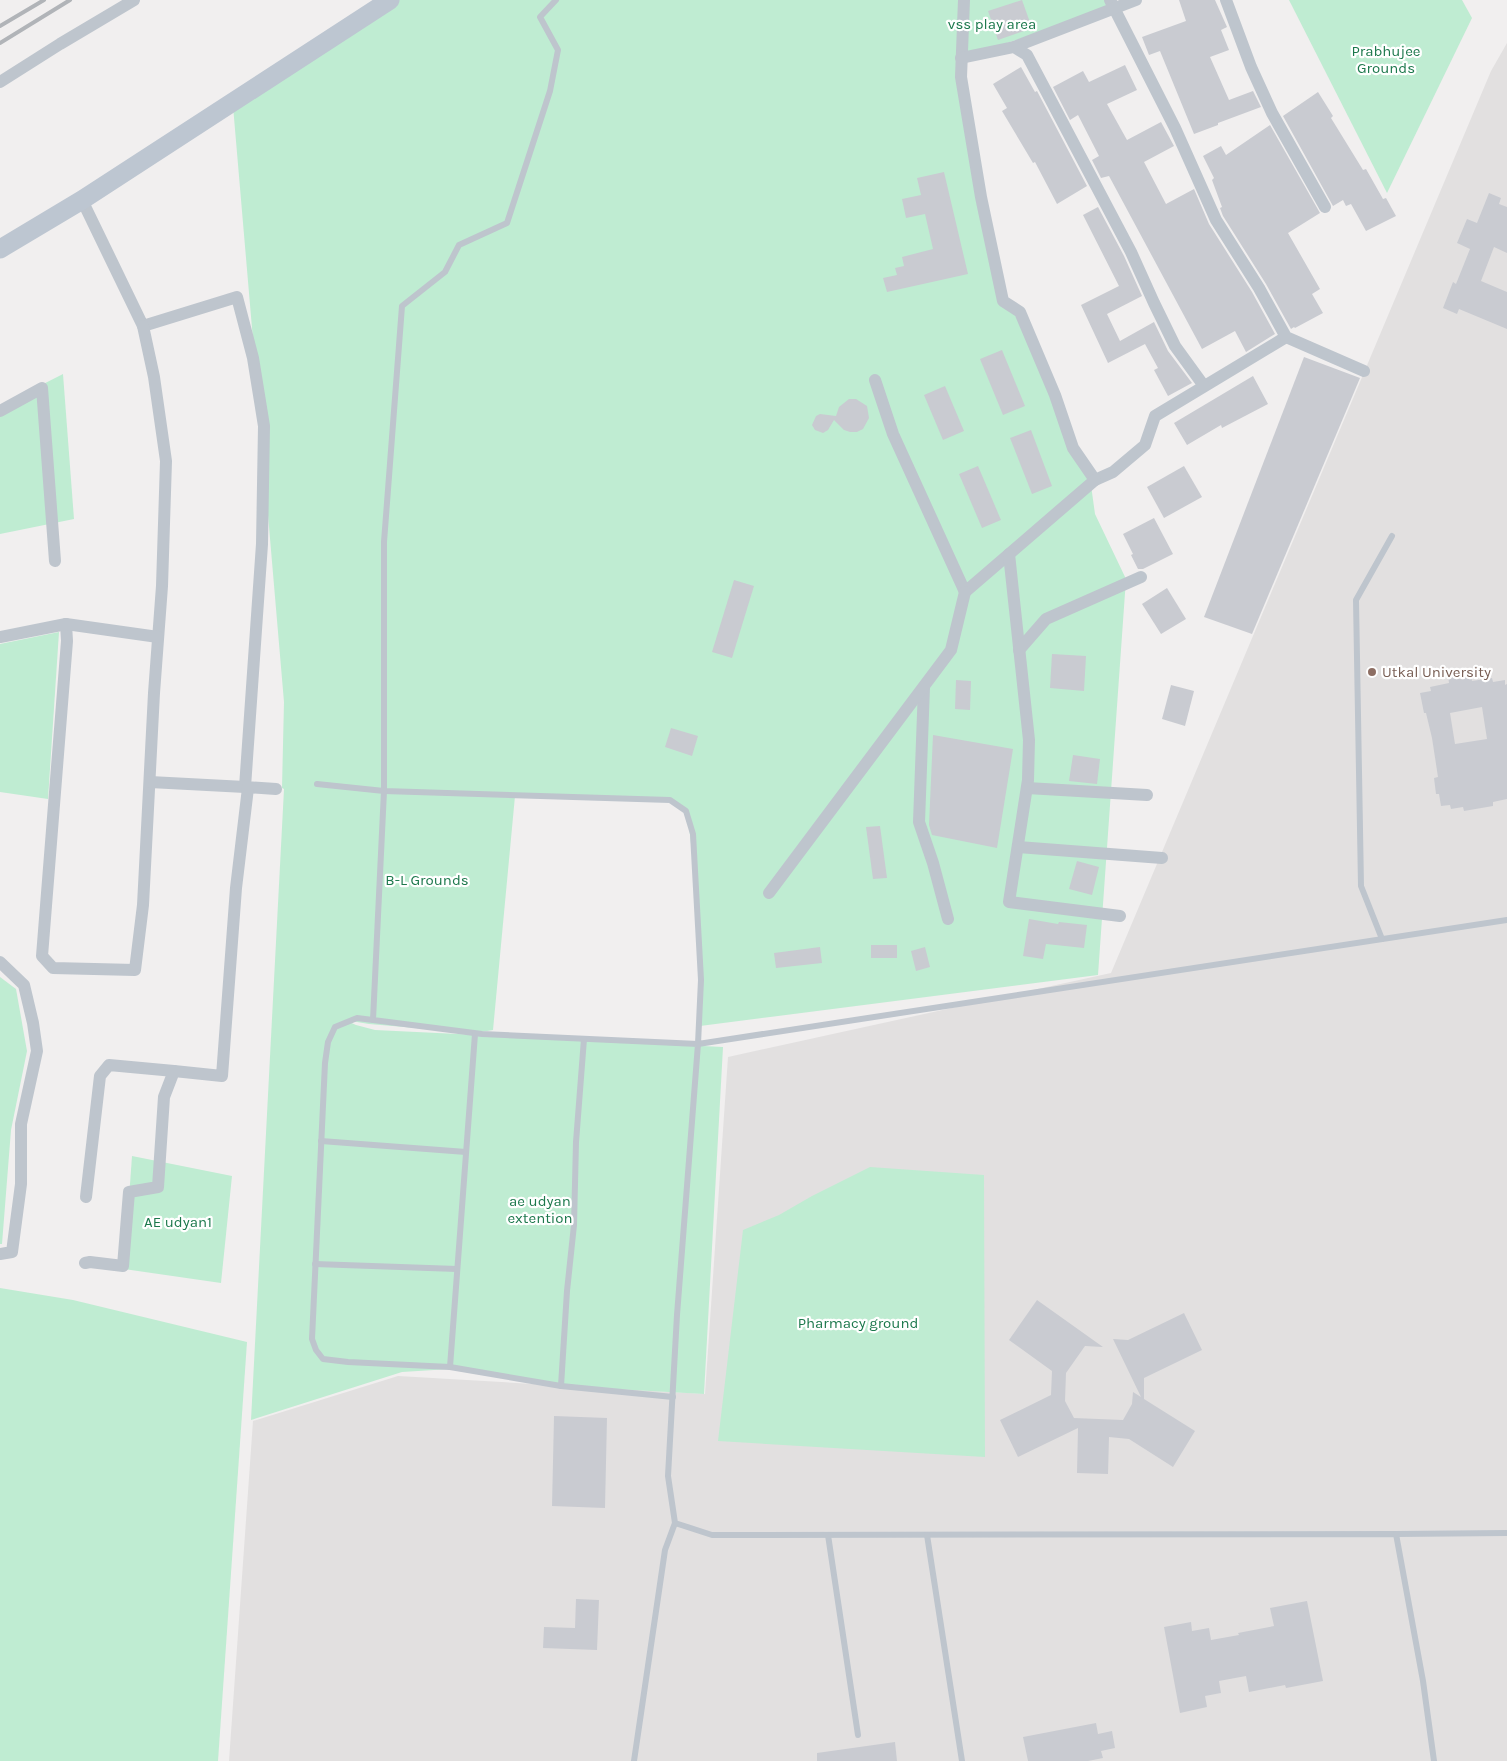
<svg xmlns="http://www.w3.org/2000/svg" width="1507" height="1761" font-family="Karla,sans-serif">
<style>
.education{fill:#e2e0e0}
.green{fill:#bfecd2}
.building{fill:#c9cbd1;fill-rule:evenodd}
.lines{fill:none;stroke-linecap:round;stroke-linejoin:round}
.lane{stroke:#bec5cd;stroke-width:6}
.street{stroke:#bec5cd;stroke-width:12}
.secondary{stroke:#bdc6d1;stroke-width:19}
.rail{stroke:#b1b4b8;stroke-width:4}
.education-dot{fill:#8d6e63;stroke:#fff;stroke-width:2}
.labels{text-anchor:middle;stroke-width:4.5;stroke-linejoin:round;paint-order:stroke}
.park-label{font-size:15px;fill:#1c784c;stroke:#fff}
.education-label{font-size:15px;fill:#785e54;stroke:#fff;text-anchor:start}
</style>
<rect width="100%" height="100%" fill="#f1efef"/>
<!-- education -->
<path class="education" d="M1507,43V1761H229L253,1421L398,1376L705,1394L728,1057L1111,973L1491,71Z"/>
<!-- green -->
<g class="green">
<path d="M399,0H962L958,35L998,294L1016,314L1090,478L1095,514L1126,579L1098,975L700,1026L697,894L687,810L670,799L515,796L493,1030L475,1033L369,1024L345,1020L356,1025L375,1030L723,1047L704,1394L561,1386L450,1369L402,1372L251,1420L284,789L282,788L284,702L233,106Z"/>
<path d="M967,0H1108L1111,6L1061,26L962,57Z"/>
<path d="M1289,0H1462L1472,18L1387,193Z"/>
<path d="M63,374L74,519L0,534V406Z"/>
<path d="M59,632L48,799L0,792V644Z"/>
<path d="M0,977L16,989L27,1051L11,1130L2,1244H0Z"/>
<path d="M132,1156L232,1176L221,1283L124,1269Z"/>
<path d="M870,1167L984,1175L985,1457L718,1441L743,1230L779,1215L812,1196Z"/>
<path d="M0,1288L73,1300L247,1342L218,1761H0Z"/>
</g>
<!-- building -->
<g class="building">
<path d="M1022,0L1032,28L998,40L988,11Z"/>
<path d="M1179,0H1215L1227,27L1221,30L1229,50L1210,57L1229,100L1253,91L1261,107L1218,123V125L1194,134L1160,51L1149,55L1142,37L1186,21Z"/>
<path d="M1125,65L1137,90L1107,104L1127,140L1161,122L1174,146L1144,162L1166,204L1194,189L1209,224L1252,292L1275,334L1246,352L1235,331L1202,349L1109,176L1101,178L1092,160L1099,156L1078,115L1070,120L1053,87L1083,71L1089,82Z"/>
<path d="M1021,67L1035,92L1037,91L1087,186L1057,204L1035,162L1033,163L1002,111L1007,108L993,84Z"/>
<path d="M1318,92L1333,116L1331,118L1363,170L1366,169L1383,199L1386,198L1396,216L1366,231L1351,204L1346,206L1343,200L1333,206L1283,116Z"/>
<path d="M1270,125L1320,213L1288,233L1320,289L1312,294L1323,313L1295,328L1294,327L1291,329L1266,284L1223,216L1220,208L1222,207L1212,180L1214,178L1203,156L1221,146L1226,155Z"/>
<path d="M944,172L968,274L887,292L883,278L897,275L895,268L904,266L902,257L933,249L925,214L906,218L902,199L921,195L917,178Z"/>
<path d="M1489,193L1501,198L1499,204L1507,207V253L1494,247L1481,281L1507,292V329L1459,309L1457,314L1443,308L1453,282L1456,284L1470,249L1457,243L1467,219L1477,223Z"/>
<path d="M1098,207L1124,256L1142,296L1107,314L1120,341L1154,322L1168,351L1192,383L1168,396L1154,370L1158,368L1145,344L1108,363L1081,305L1119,286L1083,215Z"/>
<path d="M1002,350L1025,406L1003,415L980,359Z"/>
<path d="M1304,357L1360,378L1252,634L1204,617Z"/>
<path d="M1253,376L1268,404L1222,428L1221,425L1187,445L1174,423Z"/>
<path d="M945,386L964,431L943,440L924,395Z"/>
<path d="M849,399H856L867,406L869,418L863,429L857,432H850L844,430L834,420L828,430L823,433L815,430L812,425L816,416L820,414L836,416L839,407Z"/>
<path d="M1031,430L1052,486L1032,494L1010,438Z"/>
<path d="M978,466L1001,520L982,528L959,474Z"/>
<path d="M1184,466L1202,497L1164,518L1147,487Z"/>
<path d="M1154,518L1173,554L1143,569H1138L1131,555L1133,554L1123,534Z"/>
<path d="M734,580L754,586L732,658L712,652Z"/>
<path d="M1167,588L1186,619L1161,634L1142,604Z"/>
<path d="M1052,654L1086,656L1084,691L1050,688Z"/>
<path d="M1470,672L1472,681L1492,678L1493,682L1505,680V685L1507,684V799L1493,802V806L1464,811L1463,807L1451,809L1450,805L1441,806L1439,794H1436L1434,778L1438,777L1432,738L1426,713H1424L1420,693L1431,691L1430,687L1449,683L1448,676ZM1482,707L1487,739L1455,744L1450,713Z"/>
<path d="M956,680L971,681L970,710L955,709Z"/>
<path d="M1171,685L1194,691L1185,726L1162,719Z"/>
<path d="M671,728L698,736L692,756L665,747Z"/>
<path d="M933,735L1013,749L997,848L932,835L929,825Z"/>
<path d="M1073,755L1100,759L1097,784L1069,781Z"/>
<path d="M880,826L887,878L873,879L866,827Z"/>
<path d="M1077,861L1099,867L1092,895L1069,889Z"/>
<path d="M1029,919L1058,924L1059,922L1087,925L1084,948L1046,944L1043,959L1023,956Z"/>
<rect x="871" y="945" width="26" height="13"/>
<path d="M820,947L822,963L776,968L774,953Z"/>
<path d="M925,947L930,967L916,971L911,951Z"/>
<path d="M1037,1300L1103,1347L1085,1346L1066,1373L1065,1401L1074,1418L1123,1420L1132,1404L1133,1392L1141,1397L1113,1339L1128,1340L1184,1313L1202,1350L1144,1378V1399L1195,1431L1173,1467L1129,1439L1109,1437L1108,1474L1077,1473L1078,1428L1018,1457L1000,1420L1051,1395L1052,1371L1009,1340Z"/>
<path d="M554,1416L607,1418L605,1508L552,1506Z"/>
<path d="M576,1599L599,1600L597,1650L543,1648L544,1627L575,1628Z"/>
<path d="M1307,1601L1323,1681L1286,1688L1285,1685L1249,1692L1246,1676L1219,1681L1221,1693L1205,1696L1207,1707L1180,1713L1164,1627L1191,1622L1192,1631L1209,1628L1211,1640L1239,1635L1238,1633L1274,1626L1270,1608Z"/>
<path d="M1096,1723L1098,1734L1112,1731L1115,1748L1101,1751L1103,1758L1088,1761H1028L1023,1737Z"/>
<path d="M895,1742L897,1761H817V1753Z"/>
</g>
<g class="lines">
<!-- lane -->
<g class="lane">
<path d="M556,0L540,17L558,50L550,91L507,223L459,245L445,272L402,306L384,542V791L670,800L686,811L693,834L701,980L698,1044L1507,920"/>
<path d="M317,784L384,791L373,1020L482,1034L698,1044L677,1315L668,1476L675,1523L712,1535L1396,1534L1423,1681L1434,1761"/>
<path d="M1382,939L1361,886L1356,600L1392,536"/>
<path d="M373,1020L357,1018L335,1027L328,1042L325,1063L312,1339L316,1350L323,1359L348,1362L450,1367L561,1386L673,1397"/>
<path d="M321,1141L466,1152"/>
<path d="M315,1264L457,1269"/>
<path d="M450,1367L475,1034"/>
<path d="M561,1386L567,1291L574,1225L576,1142L584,1039"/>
<path d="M1396,1534L1507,1533"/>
<path d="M828,1535L858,1735"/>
<path d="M927,1535L962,1761"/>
<path d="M634,1761L665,1550L675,1523"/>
</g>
<!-- street -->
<g class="street">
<path d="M964,0L961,77L981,197L1003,301L1020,312L1055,395L1073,448L1095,480L1113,472L1145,445L1155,416L1286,337"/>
<path d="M1110,0L1175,128L1216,220L1259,288L1286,337L1364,371"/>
<path d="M1226,0L1251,67L1272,113L1325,207"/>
<path d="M1014,47L1136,0"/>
<path d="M961,58L1014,47L1027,55L1131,252L1154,303L1175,346L1204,386"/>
<path d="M0,82L60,44L134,0"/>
<path d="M82,200L143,326L237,297L253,358L264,426L262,544L245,787L276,789"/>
<path d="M875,380L893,434L965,592L1095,480"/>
<path d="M0,411L42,388L55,561"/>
<path d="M1009,554L1029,740L1028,780L1009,902L1120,916"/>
<path d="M66,624L67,641L42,956L53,968L135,970L143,905L154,693L162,586L166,461L154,377L143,326"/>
<path d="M0,637L66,624L158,637"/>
<path d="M1019,650L1046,619L1141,577"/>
<path d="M924,687L919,822L933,863L948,919"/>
<path d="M150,782L245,787"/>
<path d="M1027,788L1147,795"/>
<path d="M1018,847L1162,858"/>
<path d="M769,893L951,650L965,592"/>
<path d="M0,962L24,985L33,1023L37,1051L21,1124V1184L12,1252L0,1254"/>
<path d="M86,1197L100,1076L109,1065L174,1071"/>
<path d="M85,1263L90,1262L123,1266L129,1192L158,1187L164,1097L174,1071L222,1076L236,888L248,788"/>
</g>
<!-- secondary -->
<path class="secondary" d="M0,249L82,200L390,0"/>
<!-- rail -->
<g class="rail">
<path d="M0,26L44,0"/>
<path d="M0,43L70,0"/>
</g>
</g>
<!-- markers -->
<circle class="education-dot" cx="1372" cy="672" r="5"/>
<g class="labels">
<!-- park labels -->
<g class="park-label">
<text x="992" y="29">vss play area</text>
<text x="1386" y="56">Prabhujee<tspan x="1386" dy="17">Grounds</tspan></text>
<text x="427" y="885">B-L Grounds</text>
<text x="540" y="1206">ae udyan<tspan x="540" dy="17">extention</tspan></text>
<text x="178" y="1227">AE udyan1</text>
<text x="858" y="1328">Pharmacy ground</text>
</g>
<!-- education labels -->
<g class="education-label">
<text x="1382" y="677">Utkal University</text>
</g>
</g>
</svg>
